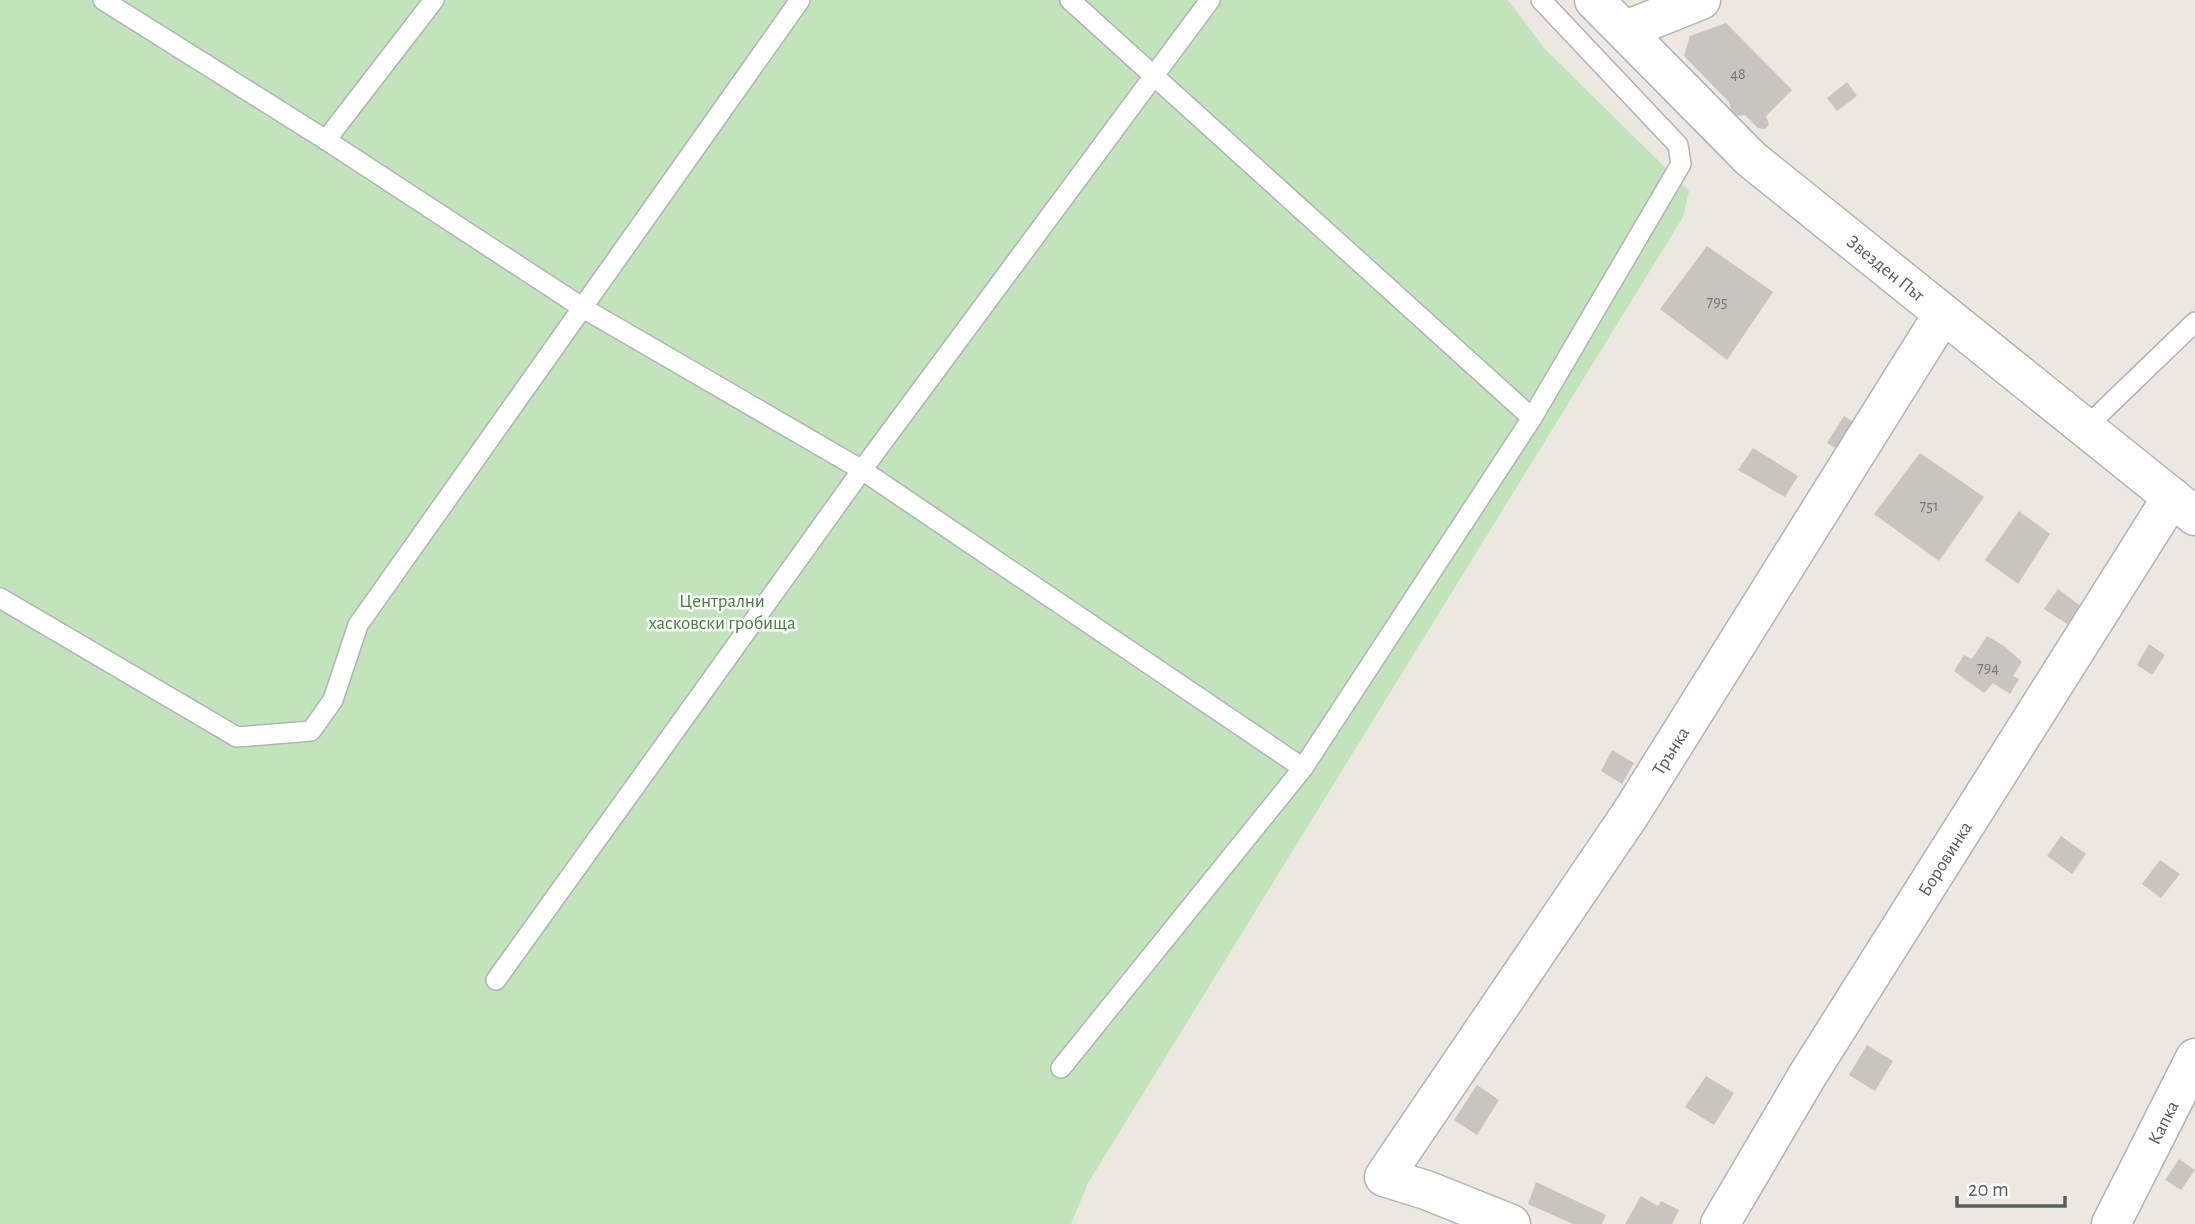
<svg xmlns="http://www.w3.org/2000/svg" width="2195" height="1224" font-family="'Alegreya Sans',sans-serif">
<style>
.green{fill:#c1e4bb}
.building{fill:#c8c4bf}
.lines{fill:none;stroke-linecap:round;stroke-linejoin:round}
.service-casing{stroke:#b0b4b7;stroke-width:22}
.minor-casing{stroke:#b0b4b7;stroke-width:41}
.service{stroke:#fff;stroke-width:19}
.minor{stroke:#fff;stroke-width:38}
.labels{text-anchor:middle;stroke-width:5;stroke-linejoin:round;paint-order:stroke}
.number-label{font-size:16px;fill:#747778}
.street-label{font-size:19px;fill:#585d60;stroke:#fff}
.park-label{font-size:19px;fill:#3d8335;stroke:#fff}
</style>
<rect width="100%" height="100%" fill="#ece7df"/>
<!-- green -->
<path class="green" d="M0,0H1508L1544,48L1689,191L1683,217L1088,1183L1071,1224H0Z"/>
<!-- building -->
<g class="building">
<path d="M1726,23L1792,90L1766,116L1769,124L1765,129L1758,128L1745,115L1738,116L1732,112L1729,102L1684,56L1690,36Z"/>
<path d="M1847,82L1857,96L1837,111L1827,98Z"/>
<path d="M1707,246L1773,292L1727,360L1660,309Z"/>
<path d="M1844,416L1863,429L1848,456L1827,443Z"/>
<path d="M1753,448L1798,476L1785,497L1738,470Z"/>
<path d="M1920,453L1984,497L1939,561L1874,514Z"/>
<path d="M2019,511L2050,534L2018,584L1985,560Z"/>
<path d="M2058,589L2082,607L2070,626L2044,609Z"/>
<path d="M1987,636L2004,646L2022,662L2013,676L2019,679L2010,694L1993,683L1984,693L1954,671L1964,655L1972,659Z"/>
<path d="M2149,644L2165,655L2152,675L2137,665Z"/>
<path d="M1612,750L1634,763L1622,784L1601,771Z"/>
<path d="M2061,836L2086,854L2072,874L2047,856Z"/>
<path d="M2160,860L2180,874L2161,898L2142,884Z"/>
<path d="M1867,1045L1893,1061L1875,1091L1849,1075Z"/>
<path d="M1706,1076L1734,1093L1714,1125L1685,1107Z"/>
<path d="M1477,1085L1499,1100L1477,1135L1454,1120Z"/>
<path d="M2179,1159L2195,1170L2181,1190L2165,1180Z"/>
<path d="M1536,1182L1606,1215L1602,1224H1573L1528,1204Z"/>
<path d="M1641,1196L1658,1206L1661,1201L1679,1210L1672,1224H1625Z"/>
</g>
<g class="lines">
<!-- service casing -->
<g class="service-casing">
<g id="service">
<path d="M103,0L326,140L583,308L862,470L1303,768"/>
<path d="M1070,0L1532,418"/>
<path d="M326,140L434,0"/>
<path d="M2085,428L2195,322"/>
<path d="M0,598L237,737L311,731L333,700L358,625L800,0"/>
<path d="M496,980L862,470L1210,0"/>
<path d="M1061,1068L1303,768L1532,418L1681,164L1678,145L1541,0"/>
</g>
</g>
<!-- minor casing -->
<g class="minor-casing">
<g id="minor">
<path id="s1" d="M1594,0L1751,159L2195,516"/>
<path d="M1626,30L1701,0"/>
<path id="s2" d="M1511,1224L1426,1190L1384,1177L1631,813L1943,314"/>
<path id="s3" d="M1720,1224L1807,1076L2172,497"/>
<path id="s4" d="M2111,1224L2195,1058"/>
</g>
</g>
<!-- service -->
<use href="#service" class="service"/>
<!-- minor -->
<use href="#minor" class="minor"/>
</g>
<g class="labels">
<!-- number labels -->
<g class="number-label">
<text x="1738" y="79">48</text>
<text x="1717" y="307">795</text>
<text x="1929" y="511">751</text>
<text x="1988" y="673">794</text>
</g>
<!-- street labels -->
<g class="street-label">
<text dy="7" stroke="none"><textPath href="#s1" startOffset="397">Звезден Път</textPath></text>
<text dy="7" stroke="none"><textPath href="#s2" startOffset="649">Трънка</textPath></text>
<text dy="7" stroke="none"><textPath href="#s3" startOffset="429">Боровинка</textPath></text>
<text dy="7" stroke="none"><textPath href="#s4" startOffset="114">Капка</textPath></text>
</g>
<!-- park labels -->
<g class="park-label">
<text x="722" y="607">Централни<tspan x="722" dy="22">хасковски гробища</tspan></text>
</g>
</g>
<!-- scale -->
<path d="M1957 1196v10h108v-10" fill="none" stroke="#585d60" stroke-width="3.5"/>
<text x="1968" y="1196" font-size="21" fill="#585d60" stroke="#ffffff" stroke-width="5" paint-order="stroke">20 m</text>
</svg>
